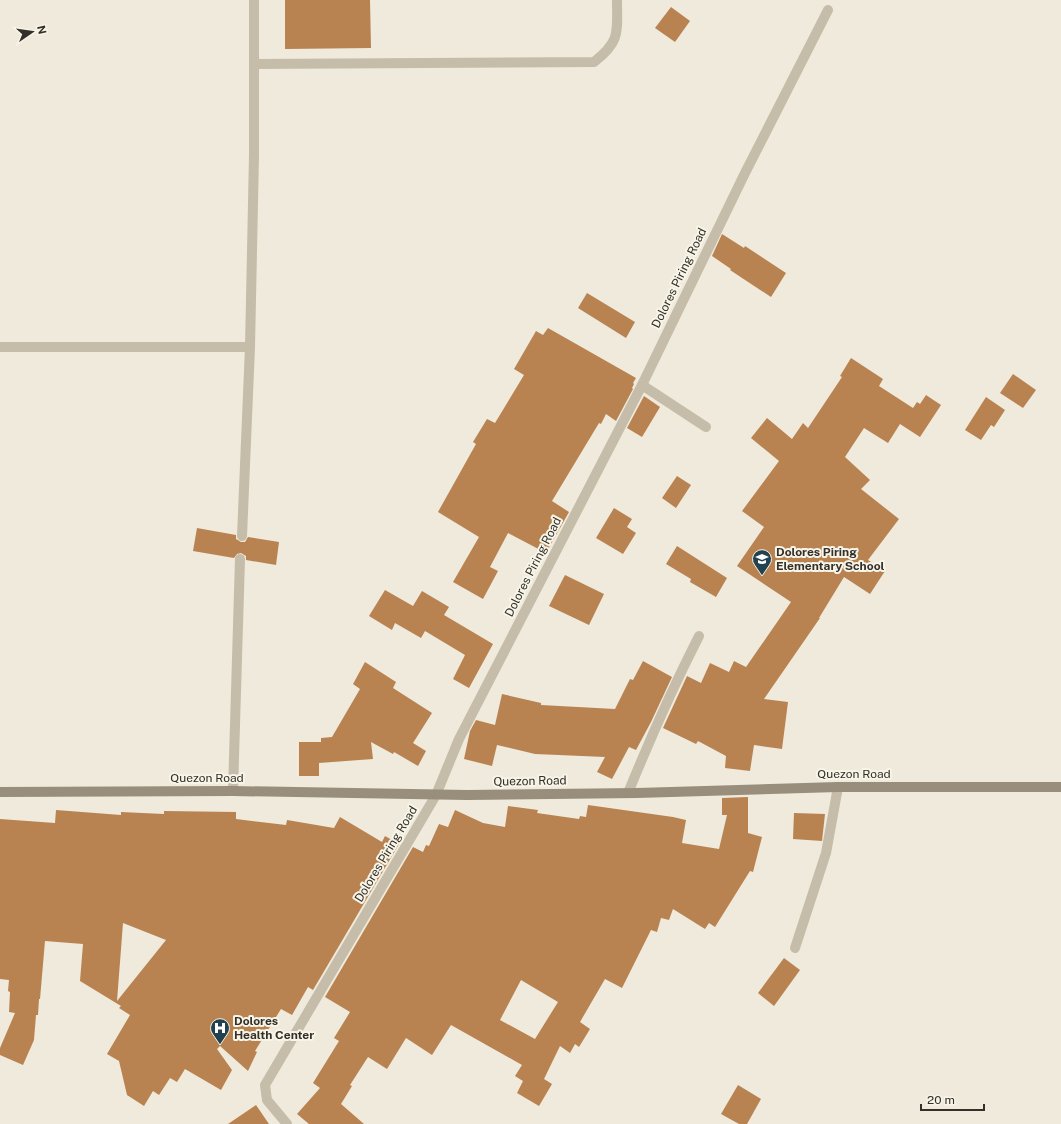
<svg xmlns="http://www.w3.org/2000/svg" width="1061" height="1124" font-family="'Public Sans',sans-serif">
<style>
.building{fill:#b88351;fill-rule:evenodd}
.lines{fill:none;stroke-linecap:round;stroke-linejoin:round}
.service{stroke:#c5bda9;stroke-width:10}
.minor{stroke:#c5bda9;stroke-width:10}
.secondary{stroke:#998d7b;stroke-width:10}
.labels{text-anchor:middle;stroke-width:4;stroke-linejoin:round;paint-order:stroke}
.street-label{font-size:12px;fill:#342f28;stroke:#f7f4e8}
.poi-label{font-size:12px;font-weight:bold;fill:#342f28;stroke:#f7f4e8;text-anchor:start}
</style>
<rect width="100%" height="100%" fill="#efeadc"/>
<!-- building -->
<g class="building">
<path d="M285,0H370L371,48L285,49Z"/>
<path d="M671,7L690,21L675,42L655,28Z"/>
<path d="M722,234L744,248L745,246L786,273L771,297L730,270L731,269L712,256Z"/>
<path d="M587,293L635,322L626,338L578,308Z"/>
<path d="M548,328L636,378L633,383L634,384L632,388L633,389L616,421L606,414L601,424L599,423L552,501L569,512L546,553L508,533L490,567L498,571L483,599L453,582L479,537L438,512L476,444L473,442L487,419L495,423L524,375L514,369L536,331L543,335Z"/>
<path d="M851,358L883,379L879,386L913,408L917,402L920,404L926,395L941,405L920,437L900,424L888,443L864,428L845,457L870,480L861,489L899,519L868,560L885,571L870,594L844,577L819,618H820L764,699L788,702L782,749L754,745L750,771L725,768L726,756L698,741L696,744L663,728L687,676L701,683L710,663L729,672L734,661L746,667L791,602L737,566L764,527L742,511L779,461L751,438L767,418L792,439L803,423L808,428L842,377L840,376Z"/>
<path d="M1013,374L1036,390L1023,408L1000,393Z"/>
<path d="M644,396L660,407L642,437L627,428Z"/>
<path d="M986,397L1005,410L994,427L991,425L981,440L965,430Z"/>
<path d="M677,476L691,485L676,508L662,498Z"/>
<path d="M614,508L632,519L627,527L636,533L623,554L596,538Z"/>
<path d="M197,528L236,535V539L241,542H245L248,537L279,542L276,565L246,560V556L241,553L237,554L234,558L193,551Z"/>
<path d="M677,546L727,578L716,597L690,582L691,579L666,564Z"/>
<path d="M565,575L604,594L589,625L549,606Z"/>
<path d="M385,590L413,606L422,591L449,607L444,615L493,644L469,688L453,679L465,655L425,631L421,638L395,623L392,630L369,616Z"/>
<path d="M643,661L672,677L651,722L636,750L629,747L612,779L597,772L605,757L535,754L497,745L492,766L464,759L470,731L476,720L495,725L502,694L541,703V705L615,709L630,679L633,680Z"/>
<path d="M365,662L396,682L393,688L432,713L413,743L426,751L418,766L394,752L393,754L371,742L373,759L319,763V776H299V742H321V738L332,737L360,689L353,684Z"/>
<path d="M748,797V833L762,837L753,872L750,871L715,927L709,923L705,929L673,909L669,920L661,918L657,932L651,930L622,988L605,979L580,1022L590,1029L579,1047L575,1044L570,1053L560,1046L544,1079L552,1084L539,1106L517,1093L523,1081L515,1076L522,1065L451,1025L432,1055L406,1038L387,1069L368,1057L350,1085L352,1086L341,1104L364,1124H309L297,1114L320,1088L313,1083L339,1041L334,1038L350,1012L325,997L413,847L423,852L426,845L429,846L439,824L448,827L455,810L483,823L505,827L508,806L538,810L537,813L579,819L580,816L586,817L588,805L673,817L686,820L682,843L719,849L727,815H722V798ZM521,980L558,1002L535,1039L500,1020Z"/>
<path d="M56,810L121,815V812L164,814V811L236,812V819L286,825L287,820L334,828L340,817L382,842L385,836L399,844L313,990L308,987L292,1015L281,1009L255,1051L257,1052L248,1071L220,1046L217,1049L232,1070L221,1090L185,1069L177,1082L170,1078L159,1095L153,1091L144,1106L127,1095L119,1061L107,1054L130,1015L119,1008L121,1006L80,981L83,944L45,941L40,999H39L38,1015H36L34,1040L23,1065L0,1055V1048L15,1013L9,1012L10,992L8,991L9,980L0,979V819L55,823ZM123,923L166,940L117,1001Z"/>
<path d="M794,813L825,814L822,841L793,839Z"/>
<path d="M784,958L800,970L774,1006L758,993Z"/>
<path d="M738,1085L761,1099L747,1124H739L721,1114Z"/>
<path d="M256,1105L269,1124H228Z"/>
</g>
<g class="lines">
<!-- service -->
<g class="service">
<path d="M254,64L594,62C621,41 617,32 617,0"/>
<path d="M0,347H250"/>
<path d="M642,385L706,427"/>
<path d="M242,536L250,347L254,155V0"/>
<path d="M233,791L240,559"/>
<path d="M628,793C650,739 673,687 699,636"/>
</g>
<!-- minor -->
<g class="minor">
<path d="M795,948L826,853L838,787"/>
<path d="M287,1124L267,1100L265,1085L436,795L459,739L642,385L745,173L828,10"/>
</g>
<!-- secondary -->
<path class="secondary" d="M0,792L233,791L467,795L637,793L838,787H1061"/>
</g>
<!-- icons -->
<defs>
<g id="school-pin" transform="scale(1)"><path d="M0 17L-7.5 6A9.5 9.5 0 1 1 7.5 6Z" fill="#234250" stroke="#f7f4e8"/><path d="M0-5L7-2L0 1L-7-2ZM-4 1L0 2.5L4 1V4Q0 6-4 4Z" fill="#fff"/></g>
<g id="hospital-pin" transform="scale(1)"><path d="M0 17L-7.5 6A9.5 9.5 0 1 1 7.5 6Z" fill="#234250" stroke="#f7f4e8"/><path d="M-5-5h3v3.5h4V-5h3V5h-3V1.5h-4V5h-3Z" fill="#fff"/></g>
</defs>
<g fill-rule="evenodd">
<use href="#school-pin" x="762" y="559"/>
<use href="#hospital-pin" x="220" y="1028"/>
</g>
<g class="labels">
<!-- street labels -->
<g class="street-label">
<text transform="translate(679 278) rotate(-64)" y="4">Dolores Piring Road</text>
<text transform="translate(533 567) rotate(-63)" y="4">Dolores Piring Road</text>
<text x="854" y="778">Quezon Road</text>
<text x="207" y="782">Quezon Road</text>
<text transform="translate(530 781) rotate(-1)" y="4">Quezon Road</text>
<text transform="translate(386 854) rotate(-59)" y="4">Dolores Piring Road</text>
</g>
<!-- poi labels -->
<g class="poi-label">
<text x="776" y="556">Dolores Piring<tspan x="776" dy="14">Elementary School</tspan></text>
<text x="234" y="1025">Dolores<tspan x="234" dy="14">Health Center</tspan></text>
</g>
</g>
<!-- north arrow -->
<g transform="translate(32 32) rotate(77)" stroke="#f7f4e8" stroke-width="3" paint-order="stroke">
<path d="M0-3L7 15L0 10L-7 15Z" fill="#342f28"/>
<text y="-6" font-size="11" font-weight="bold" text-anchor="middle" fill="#342f28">N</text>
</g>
<!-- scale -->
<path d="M921 1104v6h63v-6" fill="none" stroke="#342f28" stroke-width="2"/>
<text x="927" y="1104" font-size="12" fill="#342f28" stroke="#f7f4e8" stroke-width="3" paint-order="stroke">20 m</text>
</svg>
